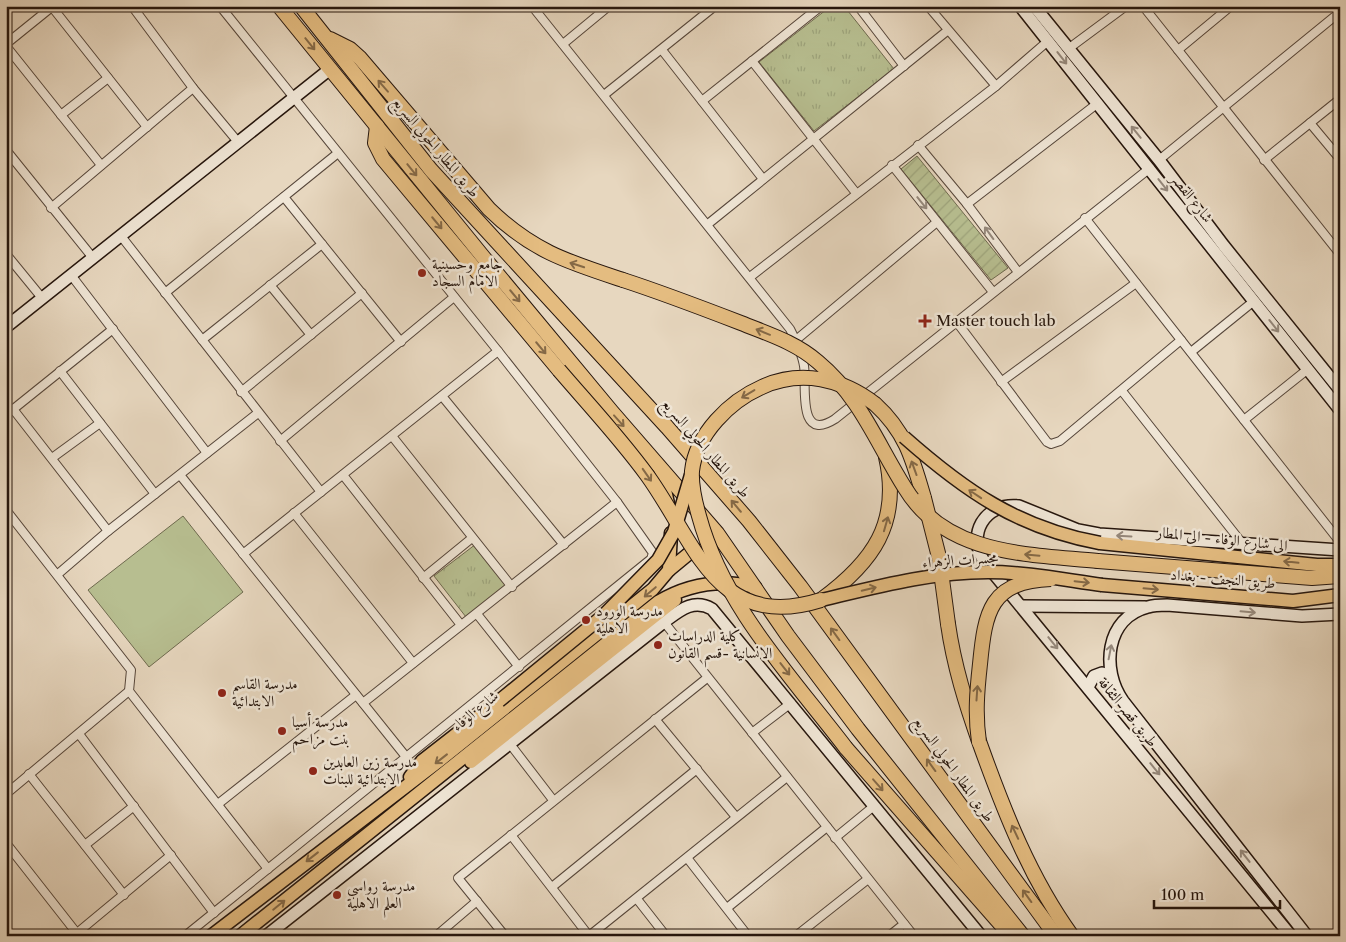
<svg xmlns="http://www.w3.org/2000/svg" width="1346" height="942" font-family="'Libre Caslon Text',Amiri,serif">
<style>
.grass{fill:url(#grass-tufts);stroke:#6e6a4e}
.garden{fill:url(#garden-furrows);stroke:#6e6a4e}
.pitch{fill:#b7be90;stroke:#6e6a4e}
.lines{fill:none;stroke-linecap:round;stroke-linejoin:round}
.street-casing{stroke:#56463a;stroke-width:10}
.secondary-casing{stroke:#26160d;stroke-width:14}
.primary-casing{stroke:#26160d;stroke-width:15}
.highway-casing{stroke:#26160d;stroke-width:16}
.street{stroke:#efe5d5;stroke-width:8}
.secondary{stroke:#efe5d5;stroke-width:11}
.primary{stroke:#e4bc80;stroke-width:12}
.highway{stroke:#e4bc80;stroke-width:14}
.primary-bridge-casing{stroke:#26160d;stroke-width:15;stroke-linecap:butt}
.highway-bridge-casing{stroke:#26160d;stroke-width:16;stroke-linecap:butt}
.primary-bridge{stroke:#e4bc80;stroke-width:12}
.highway-bridge{stroke:#e4bc80;stroke-width:14}
.oneway{stroke:#856946}
.oneway2{stroke:#95887b}
.poi-dot{fill:#8f2418;stroke:#efe5d5;stroke-width:2}
.labels{text-anchor:middle;stroke-width:5;stroke-linejoin:round;paint-order:stroke}
.street-label{font-size:15px;fill:#26160d;stroke:#efe5d5}
.poi-label{font-size:15px;fill:#26160d;stroke:#efe5d5;text-anchor:start}
</style>
<defs>
<pattern id="grass-tufts" width="24" height="20" patternUnits="userSpaceOnUse" patternTransform="scale(1.25)"><rect width="24" height="20" fill="#b7be90"/><path d="M3 7l-1-3M5 7V3M7 7l1-3M15 17l-1-3M17 17v-4M19 17l1-3" fill="none" stroke="#9da37b"/></pattern>
<pattern id="garden-furrows" width="10" height="10" patternUnits="userSpaceOnUse" patternTransform="scale(1.25)"><rect width="10" height="10" fill="#b7be90"/><path d="M-1 1l2-2M0 10L10 0M9 11l2-2" fill="none" stroke="#9da37b"/></pattern>
</defs>
<rect width="100%" height="100%" fill="#e7d7bf"/>
<filter id="stains"><feTurbulence type="fractalNoise" baseFrequency=".004" numOctaves="4"/><feColorMatrix values="0 0 0 0 .2 0 0 0 0 .09 0 0 0 0 .02 0 0 0 .5 -.17"/></filter>
<radialGradient id="worn" r=".72"><stop offset=".6" stop-color="#630" stop-opacity="0"/><stop offset="1" stop-color="#630" stop-opacity=".3"/></radialGradient>
<!-- grass -->
<g class="grass">
<path d="M831,6H844L894,69L814,131L759,62Z"/>
<path d="M476,544L508,585L466,617L434,576Z"/>
</g>
<!-- garden -->
<path class="garden" d="M917,156L1008,268L991,280L901,169Z"/>
<!-- pitch -->
<path class="pitch" d="M183,516L243,592L149,667L88,590Z"/>
<g class="lines">
<!-- street casing -->
<g class="street-casing">
<g id="street">
<path d="M132,6L193,88L238,142"/>
<path d="M532,6L790,329C796,341 802,353 804,366C807,383 796,444 835,419L1150,168"/>
<path d="M858,6L904,66"/>
<path d="M928,6L996,86"/>
<path d="M1143,6L1340,254"/>
<path d="M52,7L147,127"/>
<path d="M6,44L53,6"/>
<path d="M563,44L609,6"/>
<path d="M6,46L101,165"/>
<path d="M1068,49L1126,6"/>
<path d="M662,50L763,179"/>
<path d="M1178,50L1231,6"/>
<path d="M752,61L856,193"/>
<path d="M604,95L715,6"/>
<path d="M702,101L821,6"/>
<path d="M61,115L108,78"/>
<path d="M1310,123L1340,159"/>
<path d="M918,145L967,204L1018,272"/>
<path d="M6,150L93,258"/>
<path d="M1159,160L1340,12"/>
<path d="M1264,160L1340,99"/>
<path d="M892,165L993,292"/>
<path d="M284,197L401,342"/>
<path d="M967,204L1098,103"/>
<path d="M51,208L193,88"/>
<path d="M1085,218L1340,542"/>
<path d="M708,224L947,31"/>
<path d="M121,236L321,492"/>
<path d="M6,254L42,298"/>
<path d="M71,275L207,453"/>
<path d="M750,277L996,86L1048,41"/>
<path d="M270,285L311,335"/>
<path d="M165,293L338,153"/>
<path d="M956,321L1047,442L1051,444L1060,441L1181,340"/>
<path d="M202,340L322,244"/>
<path d="M796,340L937,222"/>
<path d="M1191,352L1254,301"/>
<path d="M60,371L155,494"/>
<path d="M1001,382L1136,283"/>
<path d="M1122,391L1242,543"/>
<path d="M241,392L362,293"/>
<path d="M442,396L564,545"/>
<path d="M13,409L108,531"/>
<path d="M6,415L113,329"/>
<path d="M1244,420L1308,369"/>
<path d="M392,436L512,587"/>
<path d="M280,441L454,297"/>
<path d="M52,458L100,423"/>
<path d="M180,475L407,758"/>
<path d="M343,475L461,625"/>
<path d="M6,510L131,670L129,691L268,869"/>
<path d="M294,513L413,663"/>
<path d="M243,554L498,351"/>
<path d="M58,574L108,531L258,413"/>
<path d="M423,578L472,538"/>
<path d="M477,614L519,667"/>
<path d="M664,622L914,936"/>
<path d="M363,703L617,502"/>
<path d="M655,719L736,817"/>
<path d="M752,733L791,703"/>
<path d="M79,734L214,913"/>
<path d="M510,744L553,800"/>
<path d="M29,774L124,895"/>
<path d="M6,794L129,691"/>
<path d="M218,804L356,695"/>
<path d="M511,835L589,936L787,777"/>
<path d="M835,838L874,806"/>
<path d="M6,843L79,936"/>
<path d="M85,845L134,806"/>
<path d="M688,859L748,936"/>
<path d="M552,887L697,769"/>
<path d="M637,899L666,936"/>
<path d="M727,908L827,827"/>
<path d="M77,933L171,855"/>
<path d="M185,936L651,559L653,553L617,502L498,351L220,6"/>
<path d="M436,936L477,901"/>
<path d="M505,936L458,878L707,678"/>
<path d="M796,936L868,879"/>
<path d="M889,936L904,924"/>
</g>
</g>
<!-- secondary casing -->
<g class="secondary-casing">
<g id="secondary">
<path d="M1020,6L1340,410"/>
<path d="M1034,6L1159,160L1224,246L1340,390"/>
<path d="M6,327L330,69"/>
<path d="M1022,606L1145,607"/>
<path d="M1088,687L1094,676L1102,673L1110,676"/>
<path d="M266,936L664,622C679,611 693,598 712,609L981,936"/>
<path d="M1291,936L986,564C965,536 984,502 1019,506L1078,530L1099,534L1340,550"/>
<path d="M1307,936L1123,701C1101,670 1105,618 1148,607C1154,605 1161,605 1167,605L1302,616L1340,614"/>
</g>
</g>
<!-- primary casing -->
<g class="primary-casing">
<g id="primary">
<path d="M660,467L669,508"/>
<path d="M1100,543L1317,565H1340"/>
<path d="M669,570L692,551H704"/>
<path d="M1102,585L1293,601L1340,595"/>
<path d="M471,762L675,600"/>
<path d="M410,777L422,761L499,701"/>
<path d="M211,936L439,761L653,589L669,570L671,533"/>
<path d="M240,936L658,602C688,584 721,579 755,587"/>
</g>
</g>
<!-- highway casing -->
<g class="highway-casing">
<g id="highway">
<path d="M279,6L484,258L612,412L717,533L788,636L858,729L1023,936"/>
<path d="M301,6L431,170L667,427L749,521L800,586L1056,936"/>
<path d="M330,39L350,49L360,58L489,209C532,251 568,262 623,280"/>
<path d="M377,126L375,143L383,159L559,370"/>
<path d="M875,404C906,432 913,460 924,498"/>
<path d="M1098,561L1312,578L1340,576"/>
<path d="M821,600C873,562 901,523 886,457"/>
<path d="M948,624C954,666 966,704 980,744C1004,811 1030,878 1072,936"/>
<path d="M846,748L1011,936"/>
</g>
</g>
<!-- street -->
<use href="#street" class="street"/>
<!-- secondary -->
<use href="#secondary" class="secondary"/>
<!-- primary -->
<use href="#primary" class="primary"/>
<!-- highway -->
<use href="#highway" class="highway"/>
<!-- primary-bridge casing -->
<g class="primary-bridge-casing">
<g id="primary-bridge">
<path d="M904,437C965,491 1018,528 1100,543"/>
<path d="M821,600C876,587 931,572 988,572C1026,572 1065,580 1102,585"/>
<path d="M499,701L603,616L658,560L674,532L691,475"/>
</g>
</g>
<!-- highway-bridge casing -->
<g class="highway-bridge-casing">
<g id="highway-bridge">
<path d="M623,280C663,293 702,308 741,323C768,334 795,342 818,362C861,398 876,442 905,488C946,556 1029,554 1098,561"/>
<path d="M559,370C589,405 620,438 647,475C695,541 716,633 821,600"/>
<path d="M924,498L939,557L948,624"/>
<path d="M979,742C975,715 977,691 980,664C985,612 990,581 1051,579"/>
<path d="M846,748C791,676 723,605 699,516C695,502 691,486 692,471C696,434 730,401 762,387C801,369 843,379 875,404"/>
</g>
</g>
<!-- primary-bridge -->
<use href="#primary-bridge" class="primary-bridge"/>
<!-- highway-bridge -->
<use href="#highway-bridge" class="highway-bridge"/>
</g>
<!-- one-way arrows -->
<defs><path id="oneway-shaft" d="M-6 0H5M1.5-3L5.5 0L1.5 3" fill="none" stroke-width="1.6" stroke-linecap="round" stroke-linejoin="round" transform="scale(1.25)"/></defs>
<g class="oneway">
<use href="#oneway-shaft" transform="translate(310 44) rotate(51)"/>
<use href="#oneway-shaft" transform="translate(383 86) rotate(-131)"/>
<use href="#oneway-shaft" transform="translate(412 170) rotate(51)"/>
<use href="#oneway-shaft" transform="translate(437 223) rotate(50)"/>
<use href="#oneway-shaft" transform="translate(577 265) rotate(-162)"/>
<use href="#oneway-shaft" transform="translate(515 296) rotate(50)"/>
<use href="#oneway-shaft" transform="translate(763 332) rotate(-158)"/>
<use href="#oneway-shaft" transform="translate(541 348) rotate(50)"/>
<use href="#oneway-shaft" transform="translate(748 394) rotate(149)"/>
<use href="#oneway-shaft" transform="translate(619 421) rotate(48)"/>
<use href="#oneway-shaft" transform="translate(914 468) rotate(-110)"/>
<use href="#oneway-shaft" transform="translate(647 475) rotate(55)"/>
<use href="#oneway-shaft" transform="translate(975 494) rotate(-146)"/>
<use href="#oneway-shaft" transform="translate(736 506) rotate(-130)"/>
<use href="#oneway-shaft" transform="translate(886 524) rotate(-74)"/>
<use href="#oneway-shaft" transform="translate(1032 555) rotate(-175)"/>
<use href="#oneway-shaft" transform="translate(1291 562) rotate(-174)"/>
<use href="#oneway-shaft" transform="translate(1082 582) rotate(6)"/>
<use href="#oneway-shaft" transform="translate(869 589) rotate(-13)"/>
<use href="#oneway-shaft" transform="translate(1151 589) rotate(5)"/>
<use href="#oneway-shaft" transform="translate(650 592) rotate(140)"/>
<use href="#oneway-shaft" transform="translate(835 634) rotate(-126)"/>
<use href="#oneway-shaft" transform="translate(785 669) rotate(52)"/>
<use href="#oneway-shaft" transform="translate(977 693) rotate(-86)"/>
<use href="#oneway-shaft" transform="translate(441 759) rotate(142)"/>
<use href="#oneway-shaft" transform="translate(931 765) rotate(-126)"/>
<use href="#oneway-shaft" transform="translate(878 785) rotate(49)"/>
<use href="#oneway-shaft" transform="translate(1015 832) rotate(-115)"/>
<use href="#oneway-shaft" transform="translate(312 857) rotate(142)"/>
<use href="#oneway-shaft" transform="translate(1027 896) rotate(-126)"/>
<use href="#oneway-shaft" transform="translate(279 905) rotate(-39)"/>
</g>
<g class="oneway2">
<use href="#oneway-shaft" transform="translate(1062 58) rotate(52)"/>
<use href="#oneway-shaft" transform="translate(1136 132) rotate(-129)"/>
<use href="#oneway-shaft" transform="translate(1163 185) rotate(52)"/>
<use href="#oneway-shaft" transform="translate(922 203) rotate(51)"/>
<use href="#oneway-shaft" transform="translate(989 233) rotate(-126)"/>
<use href="#oneway-shaft" transform="translate(1274 326) rotate(52)"/>
<use href="#oneway-shaft" transform="translate(1124 536) rotate(-177)"/>
<use href="#oneway-shaft" transform="translate(1248 612) rotate(5)"/>
<use href="#oneway-shaft" transform="translate(1053 643) rotate(51)"/>
<use href="#oneway-shaft" transform="translate(1110 652) rotate(-79)"/>
<use href="#oneway-shaft" transform="translate(1155 769) rotate(51)"/>
<use href="#oneway-shaft" transform="translate(1245 856) rotate(-128)"/>
</g>
<!-- markers -->
<g class="poi-dot">
<circle cx="422" cy="273" r="5"/>
<path d="M922.5 313.5h5v5h5v5h-5v5h-5v-5h-5v-5h5z"/>
<circle cx="586" cy="620" r="5"/>
<circle cx="658" cy="645" r="5"/>
<circle cx="222" cy="693" r="5"/>
<circle cx="282" cy="731" r="5"/>
<circle cx="313" cy="771" r="5"/>
<circle cx="337" cy="895" r="5"/>
</g>
<g class="labels">
<!-- street labels -->
<g class="street-label">
<text transform="translate(436 147) rotate(50)" y="5">طريق المطار الحولي السريع</text>
<text transform="translate(1192 198) rotate(52)" y="5">شارع القصر</text>
<text transform="translate(706 448) rotate(49)" y="5">طريق المطار الحولي السريع</text>
<text transform="translate(1222 539) rotate(6)" y="5">الى شارع الوفاء - الى المطار</text>
<text transform="translate(960 560) rotate(-4)" y="5">مجسرات الزهراء</text>
<text transform="translate(1223 579) rotate(5)" y="5">طريق النجف - بغداد</text>
<text transform="translate(475 711) rotate(-39)" y="5">شارع الوفاء</text>
<text transform="translate(1128 712) rotate(51)" y="5">طريق قصر الثقافة</text>
<text transform="translate(954 769) rotate(54)" y="5">طريق المطار الحولي السريع</text>
</g>
<!-- poi labels -->
<g class="poi-label">
<text x="432" y="269">جامع وحسينية<tspan x="432" dy="17">الامام السجاد</tspan></text>
<text x="936" y="326">Master touch lab</text>
<text x="596" y="616">مدرسة الورود<tspan x="596" dy="17">الاهلية</tspan></text>
<text x="668" y="641">كلية الدراسات<tspan x="668" dy="17">الانسانية -قسم القانون</tspan></text>
<text x="232" y="689">مدرسة القاسم<tspan x="232" dy="17">الابتدائية</tspan></text>
<text x="292" y="727">مدرسة أسيا<tspan x="292" dy="17">بنت مزاحم</tspan></text>
<text x="323" y="767">مدرسة زين العابدين<tspan x="323" dy="17">الابتدائية للبنات</tspan></text>
<text x="347" y="891">مدرسة رواسي<tspan x="347" dy="17">العلم الاهلية</tspan></text>
</g>
</g>
<!-- margin -->
<rect width="1346" height="942" fill="none" stroke="#e7d7bf" stroke-width="25"/>
<rect x="8" y="8" width="1331" height="927" fill="none" stroke="#26160d" stroke-width="2.5"/>
<rect x="12" y="12" width="1321" height="917" fill="none" stroke="#26160d"/>
<!-- scale -->
<path d="M1154 900v8h126v-8" fill="none" stroke="#26160d" stroke-width="2.5"/>
<text x="1161" y="900" font-size="15" fill="#26160d" stroke="#efe5d5" stroke-width="4" paint-order="stroke">100 m</text>
<rect width="100%" height="100%" filter="url(#stains)"/>
<rect width="100%" height="100%" fill="url(#worn)"/>
</svg>
